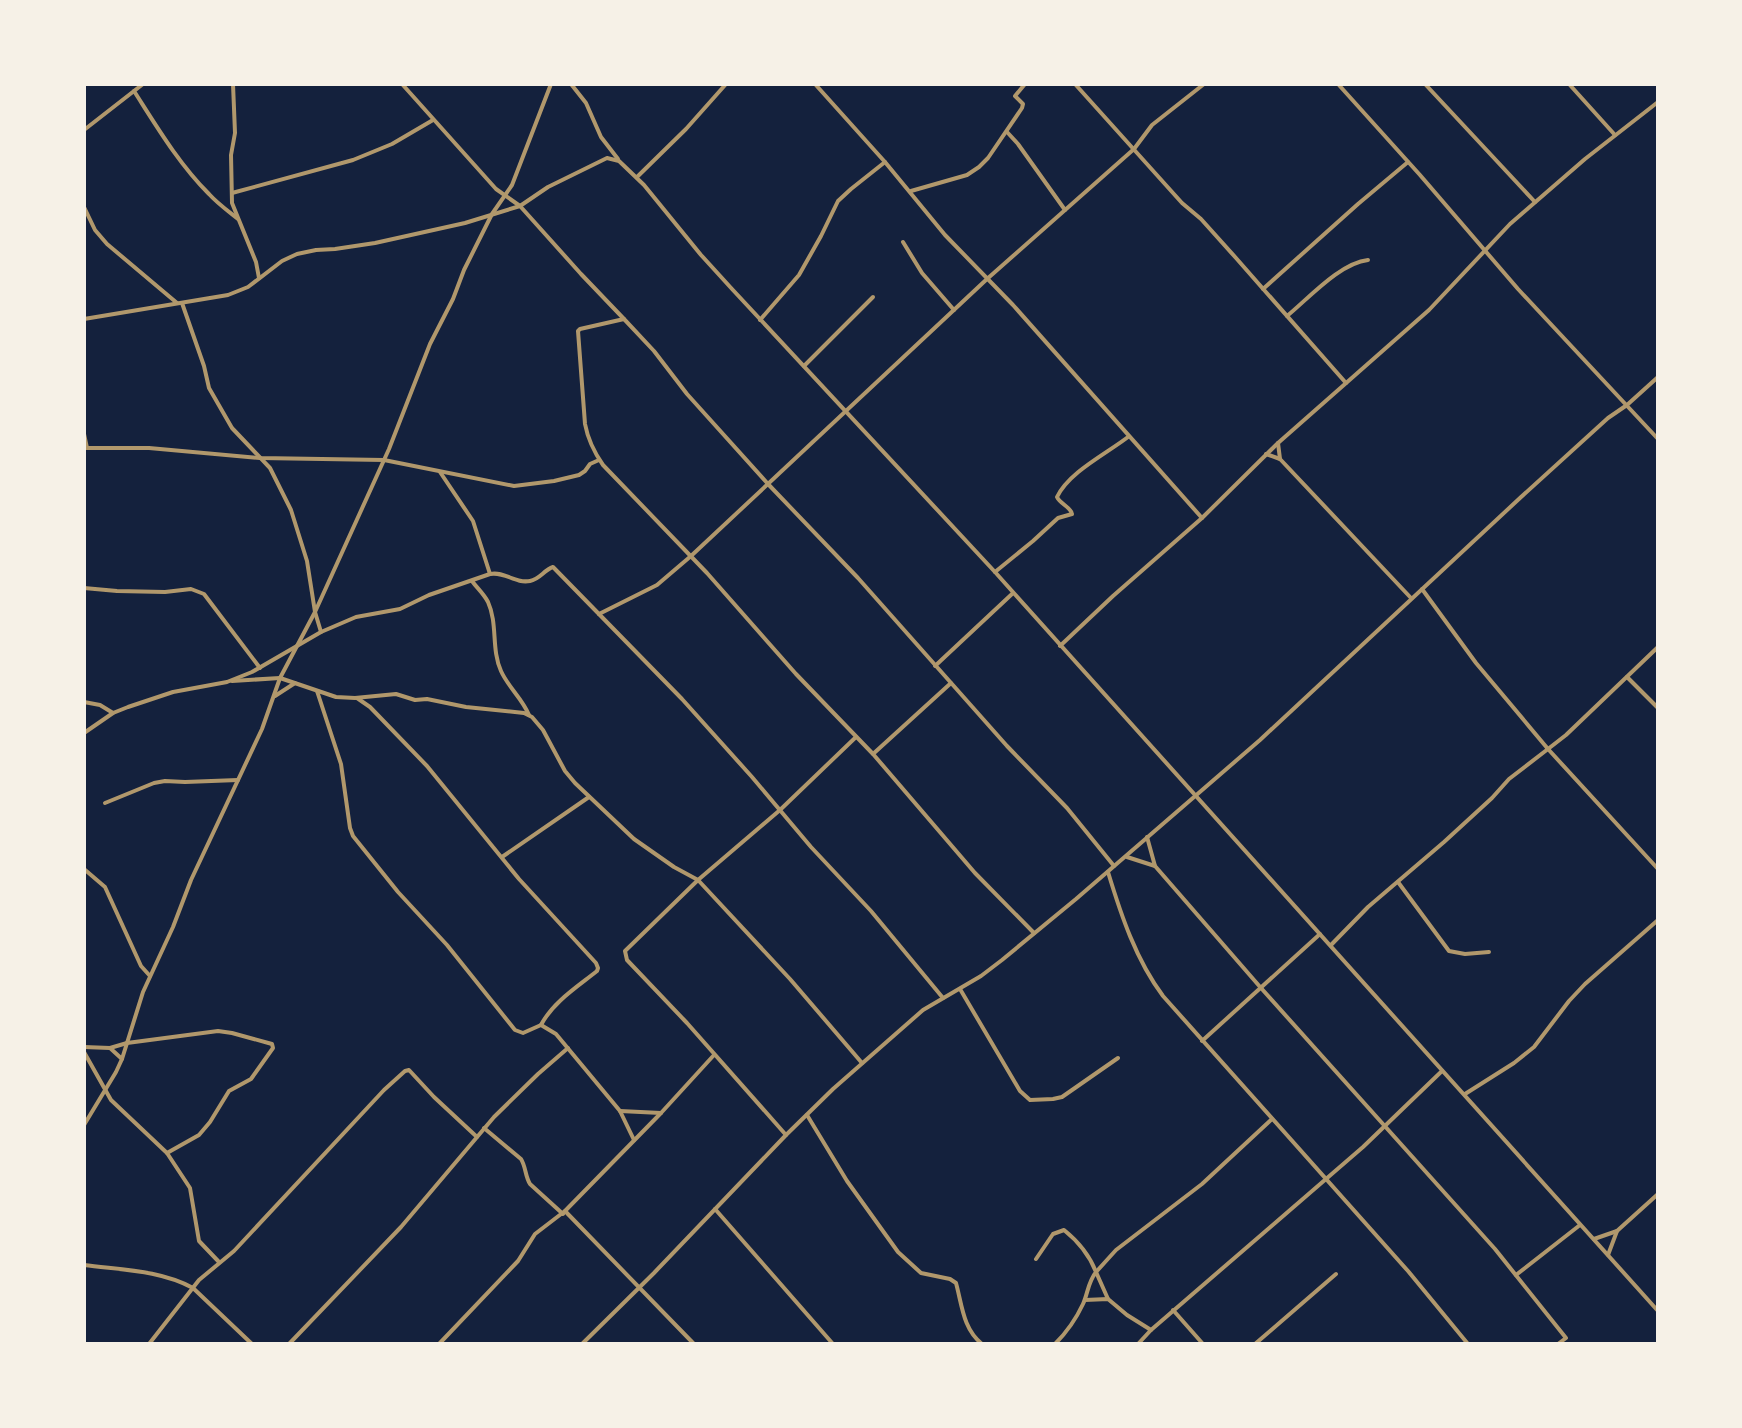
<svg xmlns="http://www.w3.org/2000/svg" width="1742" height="1428" font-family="Spectral,serif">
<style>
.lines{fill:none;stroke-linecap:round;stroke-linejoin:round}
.minor{stroke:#b1986c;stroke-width:4}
</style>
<rect width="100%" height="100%" fill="#14213d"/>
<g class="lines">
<!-- minor -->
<g class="minor">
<path d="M233,84L235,133L231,155L232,203L256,262L259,278"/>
<path d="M402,84L496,189L520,206L581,274L624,319L654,351L687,394L768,484L858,578L1007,746L1067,808L1114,866"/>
<path d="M571,84L586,103L601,137L618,159"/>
<path d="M815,84L885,162L945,235L1013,305L1202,518"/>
<path d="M1075,84L1182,203L1201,219L1236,258L1346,383"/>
<path d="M1338,84L1420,175L1518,289L1658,439"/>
<path d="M1425,84L1535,202"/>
<path d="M1569,84L1615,135"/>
<path d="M134,91C157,127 179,164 209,194C217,203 228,211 238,219"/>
<path d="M84,130L143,84"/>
<path d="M1007,132L1018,144L1065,210"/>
<path d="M637,177L686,129L726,84"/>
<path d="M911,191L967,175L979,167L988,158L1022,108L1023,104L1015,96L1025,84"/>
<path d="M232,193L353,160L392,144L433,120"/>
<path d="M84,207L95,230L107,244L177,303"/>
<path d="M903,242L922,273L954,310"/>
<path d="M1263,289L1358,204L1408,162"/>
<path d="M182,303L204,366L209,388L232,428L270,468L291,510L307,561L315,612L321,632"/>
<path d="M1287,316C1309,298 1340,263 1368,260"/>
<path d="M84,319L228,295L248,287L282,261L297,254L316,250L335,249L375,243L465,223L520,206L548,187L607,158L619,161L644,185L701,255L732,289L995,572L1658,1311"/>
<path d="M624,319L580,329L578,331L585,424C588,440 594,452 603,465L707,573L796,674L873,754L975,873L1034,933"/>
<path d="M760,320L799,275L821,236L838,201L851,189L885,162"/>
<path d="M804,366L873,297"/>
<path d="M84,434L87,448"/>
<path d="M1278,443L1280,459"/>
<path d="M84,448H149L260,458L384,460L514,486L554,481L579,475L585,471L590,464L599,460"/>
<path d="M1266,454L1280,459L1411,598"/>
<path d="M440,472L473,521L490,574"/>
<path d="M995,572L1033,541L1058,518L1072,514C1071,507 1060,504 1057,497C1069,472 1106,454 1128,437"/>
<path d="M472,581C477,588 484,594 488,602C498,624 491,649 501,671C508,687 522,698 529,715"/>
<path d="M84,588L117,591L165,592L191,589L204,594L260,668"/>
<path d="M84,610V620"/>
<path d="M599,614L657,585L691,556L987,279L1134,149L1152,125L1204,84"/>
<path d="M1060,646L1113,596L1202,518L1278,443L1429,310L1510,224L1585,159L1658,102"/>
<path d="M1658,647L1566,735L1548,749L1658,869"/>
<path d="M935,666L1012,594"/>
<path d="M1627,677L1658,708"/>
<path d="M232,681L280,678L336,697L355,698L396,694L415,700L427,699L466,707L524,713L532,717L543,730L565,771L575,783L634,839L674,867L698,880L790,979L862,1063"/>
<path d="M317,691L341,764L350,828L353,836L398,892L447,945L515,1030L523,1033L541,1025L556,1034L620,1111L634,1140"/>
<path d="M275,696L295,683"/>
<path d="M357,698L370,707L427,766L519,879L596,963L598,968L597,971C577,987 553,1002 541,1025"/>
<path d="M84,702L100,705L113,713"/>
<path d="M84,733L113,713L128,707L173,692L227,682L252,672L321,632L356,617L400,609L429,595L490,574C505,571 515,584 530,581C540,579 544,570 553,567L682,699L752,777L811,847L871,911L943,998"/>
<path d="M873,754L951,683"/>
<path d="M105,803L154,783L165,781L185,782L238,780"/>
<path d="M1147,837L1155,866L1261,988L1495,1249L1566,1338L1558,1344"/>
<path d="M502,857L589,797"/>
<path d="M1127,857L1155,866"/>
<path d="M84,869L105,887L141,966L150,976"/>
<path d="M1108,872C1121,915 1136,960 1163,996L1408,1271L1468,1344"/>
<path d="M1398,882L1449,951L1465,954L1489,952"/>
<path d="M1331,945L1368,907L1444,842L1492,798L1509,779L1548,749L1476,663L1422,589"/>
<path d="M960,989L1020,1091L1030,1100L1053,1099L1062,1097L1118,1058"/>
<path d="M1202,1041L1320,934"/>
<path d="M84,1047L110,1048L127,1043L218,1031L232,1033L272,1044L273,1048L251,1079L229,1091L210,1122L199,1135L167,1153"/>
<path d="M110,1048L122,1059"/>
<path d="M84,1052L111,1100L167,1153L190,1188L199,1241L219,1262"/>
<path d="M1465,1094L1514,1063L1534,1047L1569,1001L1585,984L1658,920"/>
<path d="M620,1111L661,1113"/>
<path d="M807,1115L847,1181L898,1252L921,1273L950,1279L956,1283C962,1305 963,1329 982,1344"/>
<path d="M84,1125L116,1072L122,1059L143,992L173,927L191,880L262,729L280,678L315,612L389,449L430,344L453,299L464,270L492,214L512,185L551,84"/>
<path d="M484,1128L521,1159C526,1167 525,1176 530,1184L563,1214"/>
<path d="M786,1135L687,1023L627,960L625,951L698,880L780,810L856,737"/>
<path d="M715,1209L833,1344"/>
<path d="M565,1211L694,1344"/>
<path d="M1594,1239L1617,1231L1658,1194"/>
<path d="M1608,1255L1617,1231"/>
<path d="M1036,1259L1053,1234L1064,1230C1079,1242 1089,1254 1096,1272"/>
<path d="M84,1265C121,1270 160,1270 193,1288L252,1344"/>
<path d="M1096,1272L1116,1250L1202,1184L1272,1119"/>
<path d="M1516,1275L1580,1225"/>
<path d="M1085,1300L1108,1299L1127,1315L1151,1330L1138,1344"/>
<path d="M1173,1310L1203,1344"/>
<path d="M1151,1330L1363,1147L1442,1071"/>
<path d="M149,1344L199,1280L234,1251L384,1090L405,1071L409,1070L434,1097L477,1137"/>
<path d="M289,1344L401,1227L494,1117L538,1074L568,1048"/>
<path d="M439,1344L518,1261L535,1234L565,1211L661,1113L714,1055"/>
<path d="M582,1344L654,1273L786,1135L833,1089L923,1010L981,976L1002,960L1076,899L1260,740L1520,498L1608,418L1627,405L1658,377"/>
<path d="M1055,1344C1067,1332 1076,1319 1083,1304C1088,1293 1088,1282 1096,1272L1108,1299"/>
<path d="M1255,1344L1336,1274"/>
</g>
</g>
<!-- border -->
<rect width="1742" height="1428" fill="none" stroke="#f6f1e7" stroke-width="172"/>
</svg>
